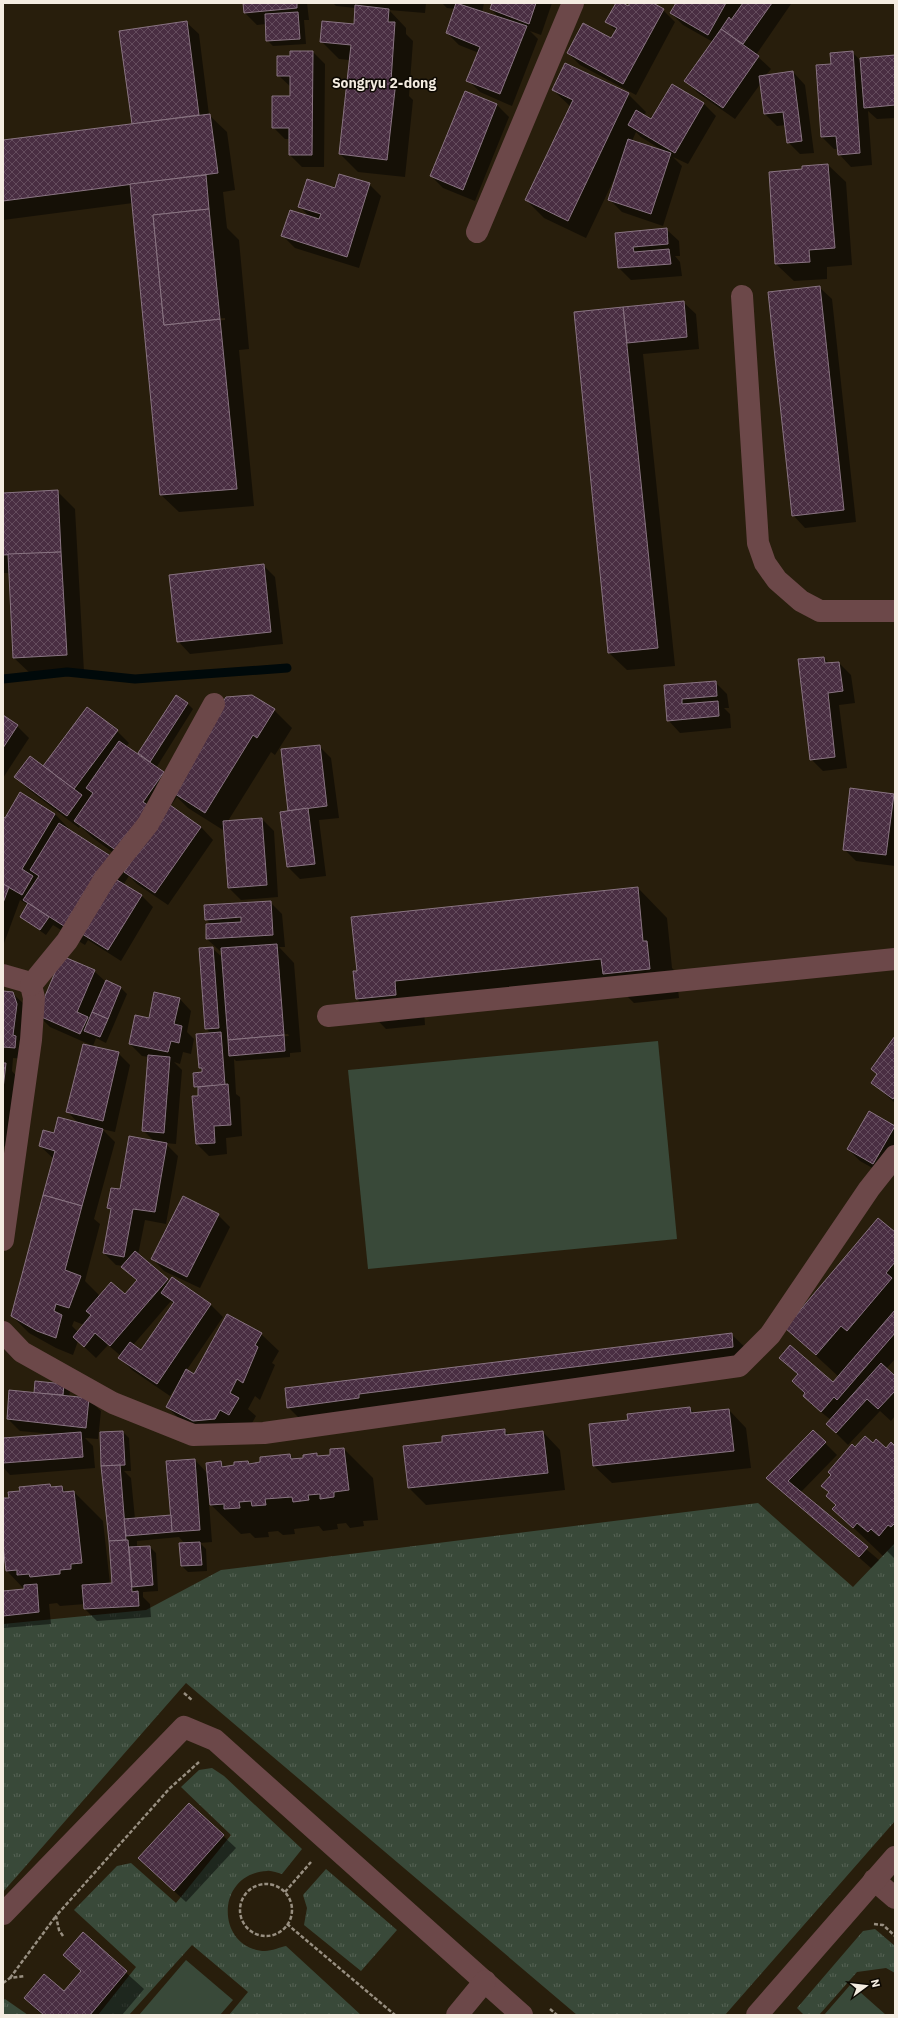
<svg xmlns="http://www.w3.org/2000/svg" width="898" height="2018" font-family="'IBM Plex Sans',sans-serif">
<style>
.grass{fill:url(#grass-tufts)}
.garden{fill:#394939}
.shadow{fill:#0007;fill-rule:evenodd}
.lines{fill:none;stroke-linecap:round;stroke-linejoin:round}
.stream{stroke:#00090a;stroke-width:9}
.building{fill:url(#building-cross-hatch);stroke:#897482}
.path{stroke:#988f81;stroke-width:2.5;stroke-dasharray:4 2;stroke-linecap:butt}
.minor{stroke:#6c4849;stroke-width:22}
.labels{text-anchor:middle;stroke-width:3;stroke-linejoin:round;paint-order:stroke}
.quarter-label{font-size:14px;font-weight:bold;fill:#f4ece1;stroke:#0d0903}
</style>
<defs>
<pattern id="grass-tufts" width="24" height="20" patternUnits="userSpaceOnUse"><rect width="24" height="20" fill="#394939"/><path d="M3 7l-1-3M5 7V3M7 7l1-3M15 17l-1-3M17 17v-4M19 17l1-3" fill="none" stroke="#566355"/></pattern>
<pattern id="building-cross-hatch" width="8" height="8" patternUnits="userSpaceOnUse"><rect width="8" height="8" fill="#492e42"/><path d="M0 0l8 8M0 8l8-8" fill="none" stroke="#644c5d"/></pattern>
</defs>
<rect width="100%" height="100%" fill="#281e0c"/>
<!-- grass -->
<g class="grass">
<path d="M758,1503L853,1587L895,1543V1821L725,2015H577L186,1683L3,1892V1624L146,1610L221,1570Z"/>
<path d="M212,1768L224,1776L302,1849L282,1874C277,1873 271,1870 267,1871C214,1874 216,1949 265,1951C272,1951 280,1947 286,1946L361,2015H229L248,1992L192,1945L129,2015H98L136,1967L74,1910L117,1866L131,1863L176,1903L231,1835L181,1787L199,1770Z"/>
<path d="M326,1869L397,1930L361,1971L304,1925L307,1908L303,1895Z"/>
<path d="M875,1929L895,1946V1973L886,1968L857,1972L819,2015H804L797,2008L863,1931Z"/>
<path d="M5,1999L28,2015H3V2000Z"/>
</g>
<!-- garden -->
<g class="garden">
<path d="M658,1041L677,1239L368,1269L348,1070Z"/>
<path d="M186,1960L233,2000L220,2015H139Z"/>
<path d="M851,1984L886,2015H824Z"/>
</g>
<!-- shadow -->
<g class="shadow">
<path d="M244,3H307L309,20H304L306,44L273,46L267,40L266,24L257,25L245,13Z"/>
<path d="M333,3H426L425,13L389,10L406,28V34L413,41L409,96L413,100L405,177L358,172L340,154L350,60L339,59L321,41L355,26L356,8L336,6Z"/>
<path d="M442,3H484L482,13L500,19L491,9L493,3H552L541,35L530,31L538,39L512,106L480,92L468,80L479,53L459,45L447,33L455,9L447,8Z"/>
<path d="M617,3L629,7L631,3H651L663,10L675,22L636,95L580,65L568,53L612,39L616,31L607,22Z"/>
<path d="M677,3L791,4L756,55L771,69L765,76L793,72L805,85L814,153L800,154L788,142L786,125L777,126L765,114L761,83L735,119L698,93L686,81L713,42L683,25L671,13Z"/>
<path d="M186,22L199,34L209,115L227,132L235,190L223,192L227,228L239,240L249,349L239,350L254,506L179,512L161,495L133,203L3,220V141L134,124ZM225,318V320L190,323V321Z"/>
<path d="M313,52L325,64L324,167H302L290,155V139H285L273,127L291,97V87L278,75L291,57Z"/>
<path d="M853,53L861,61L895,56V118L877,119L868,111L872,165L851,167L839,154L838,149H834L822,137L817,66L832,65Z"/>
<path d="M672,85L704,104L716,116L688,164L673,157L682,166L663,226L622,212L610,200L618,171L586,238L544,218L526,200L571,107L553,90L628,94L646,112L644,116L651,121ZM636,132L641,137L665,152L632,141Z"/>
<path d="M465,92L497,105L509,117L475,201L443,188L431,176Z"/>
<path d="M828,165L846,182L852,265L827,267V279L794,281L776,264L803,170Z"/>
<path d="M369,184L381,196L359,268L295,248L283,236L310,217L300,207L335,190Z"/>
<path d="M666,229L679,241L680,256H675L680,262L682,276L631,280L619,268L616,233Z"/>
<path d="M819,287L832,299L856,522L805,528L793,515Z"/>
<path d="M683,302L696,314L699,349L643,354L675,666L627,670L609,653L623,308L624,310Z"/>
<path d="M57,491L75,509L84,672L32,675L14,658L10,573H3V494Z"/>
<path d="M263,565L275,577L283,644L190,654L178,641Z"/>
<path d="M824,658L830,664L839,663L851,675L855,703L839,705L847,768L823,771L811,759Z"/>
<path d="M715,682L727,694L729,708H724L730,714L731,728L680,733L668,720L665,686Z"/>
<path d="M187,703L193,709L156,768L164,773L274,710L292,728L275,755L271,752L228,821L262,819L274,831L278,897L241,900L229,888L225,827L223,830L188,808L177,797L170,807L201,827L213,840L168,905L137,884L129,876L123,885L141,895L153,907L121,961L88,940L85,945L53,925L46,935L21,917L28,905L20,900L3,946V818L5,819L55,814L72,832L112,858L125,871L130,865L93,838L80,826L79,828L28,789L16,777L43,767L117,731L129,743L126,747L142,758L139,753Z"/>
<path d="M3,716L17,726L29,738L3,778Z"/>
<path d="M319,746L331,758L339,818L319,820L326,876L300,879L288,867L281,812L289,811Z"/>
<path d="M893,795L895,797V866L856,861L844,849Z"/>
<path d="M638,888L667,918L672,968L676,972L679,998L634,1003L620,989L424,1010L425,1025L386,1029L357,999L354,972Z"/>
<path d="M270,902L282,914L285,947H279L294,963L301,1052L290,1053V1057L236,1061L234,1059L236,1094L240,1097L242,1136L226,1138L227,1154L209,1156L197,1144L199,1097V1090L195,1087L203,1073L200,1068L211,1034L206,1028L212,948L223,958L222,951H220L207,939L211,925L206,919ZM288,1034L289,1036L244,1039V1037Z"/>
<path d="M63,957L94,971L106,982L121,988L127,994L106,1043L96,1038L93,1046L50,1027L38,1015Z"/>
<path d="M3,992L12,993L25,1005L27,1059L13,1058L12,1071L17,1077L10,1147L3,1146Z"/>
<path d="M179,998L191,1011L187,1032L194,1039L191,1054L183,1052L180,1064L174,1062L182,1070L176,1144L165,1143L178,1156L166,1224L145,1220L138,1255L170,1282L172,1279L211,1305L223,1317L186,1371L194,1375L261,1334L279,1351L272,1363L275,1365L260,1400L255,1396L248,1409L256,1416L247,1432L185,1424L167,1407L179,1385L178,1384L170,1396L132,1370L120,1358L121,1356L108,1345L96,1358L78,1341L73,1355L56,1348L29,1333L12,1316L54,1159L40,1146L55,1134L79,1124L68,1112L118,1053L130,1065L115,1132L102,1129L115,1142L94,1219L100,1224L85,1281L99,1295L97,1299L126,1295L137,1281L123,1266L116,1265L104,1253L112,1211L108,1208L155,1142L143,1130L149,1057L142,1056L130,1044L150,1019ZM171,1301L173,1304L142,1351L133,1345ZM74,1321L84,1325L78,1332L72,1326Z"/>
<path d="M895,1037V1103L873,1083L878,1075Z"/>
<path d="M894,1127L895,1159L885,1175L860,1161L848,1149Z"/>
<path d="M183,1197L218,1215L230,1227L200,1288L164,1271L152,1258Z"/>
<path d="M895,1234V1359L886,1369L895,1377V1416L891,1421L880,1411L848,1445L827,1424L831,1420L816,1408L793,1381L798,1375L780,1358L833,1383L839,1377L786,1328Z"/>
<path d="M731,1334L749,1351L750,1365L306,1425L288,1407L286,1389Z"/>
<path d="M64,1385L70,1391L69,1397L88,1399L101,1411L98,1439L85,1438L93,1446L95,1468L10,1475L3,1467V1439L52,1434L20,1431L8,1419L35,1394Z"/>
<path d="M690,1408L695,1414L729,1410L746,1428L751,1468L612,1483L594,1466L629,1421Z"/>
<path d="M504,1430L509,1435L543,1432L560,1450L565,1490L426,1505L409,1488L443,1443Z"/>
<path d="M813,1431L837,1455L800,1493L879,1560L871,1568L768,1478Z"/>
<path d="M123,1432L129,1438L131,1471H124L131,1478L135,1519L172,1516L195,1460L208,1474L220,1462L225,1467L248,1462L251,1464L290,1455L295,1460L305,1459L316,1454L319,1457L331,1456L344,1449L373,1478L378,1520L363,1521L364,1526L350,1528L346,1523L337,1524L338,1529L323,1531L319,1526L294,1529L295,1534L283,1535L278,1531L268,1532L269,1537L255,1538L250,1533L241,1534L211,1505L210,1490H208L212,1542L200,1543L206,1549L207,1571L188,1572L182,1566L185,1544L179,1537L137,1541V1548L150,1547L156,1553L158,1591L143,1592V1597L150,1604L151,1617L97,1621L85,1609V1604L60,1606L57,1603L49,1604L51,1624L3,1628V1592L25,1590L7,1571L3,1536V1499H10L21,1492L50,1485L53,1488L62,1487L67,1493L74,1492L103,1521L110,1584H113L102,1466Z"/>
<path d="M873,1444L886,1449L895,1448V1559L887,1551L883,1556L834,1509L837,1505L855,1448Z"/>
<path d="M189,1804L236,1848L186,1902L151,1870Z"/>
<path d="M83,1934L144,1989L122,2015H42L25,1998L64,1992L82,1972L65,1955Z"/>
</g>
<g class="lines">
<!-- stream -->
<path class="stream" d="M3,679L67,672L135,679L287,668"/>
</g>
<!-- building -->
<g class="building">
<path d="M243,3H297V8L244,13Z"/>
<path d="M456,3L527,26L500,94L466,81L480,47L446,33Z"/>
<path d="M492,3H536L529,24L490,9Z"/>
<path d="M616,3H623L628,6L630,3H653L664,9L623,84L567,53L583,23L611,38L617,28L605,22Z"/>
<path d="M676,3H726L708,35L670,13Z"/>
<path d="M743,3H772L743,44L721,29L729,17L731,20Z"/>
<path d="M355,5L389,9L388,22H395L391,81H396L387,160L339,154L351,45L320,42L322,21L354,24Z"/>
<path d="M298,12L300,39L266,41L265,14Z"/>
<path d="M187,21L199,115L132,124L119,31Z"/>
<path d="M721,29L759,56L723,108L684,81Z"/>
<path d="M290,51H313L312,155H289V128H272V96H290V76H277V56H290Z"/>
<path d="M853,51L860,153L838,155L836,136L821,137L816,65L831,64L830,53Z"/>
<path d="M895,55V105L864,108L860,58Z"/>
<path d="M565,63L629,93L568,221L525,200L573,100L552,90Z"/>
<path d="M793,71L802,141L787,143L783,112L764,114L759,76Z"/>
<path d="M672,84L704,103L675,153L628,125L636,110L651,119Z"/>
<path d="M465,91L497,104L463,190L430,176Z"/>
<path d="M210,114L218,173L3,201V140Z"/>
<path d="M628,139L671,153L651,214L608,200Z"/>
<path d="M828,164L835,248L809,250L810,262L775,264L769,172L802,169V166Z"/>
<path d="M339,174L370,183L347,257L281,236L290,210L319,219L321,214L298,207L307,179L335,188Z"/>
<path d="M206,175L209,209L153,215L164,325L220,319L237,489L160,495L130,184Z"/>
<path d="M209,209L220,319L164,325L153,215Z"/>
<path d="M667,228L668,244L633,247L634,252L669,249L671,264L618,268L615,233Z"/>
<path d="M820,286L844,510L792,516L768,292Z"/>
<path d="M684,301L687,337L627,343L623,307Z"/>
<path d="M623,307L658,648L608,653L574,312Z"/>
<path d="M58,490L61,552L3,555V493Z"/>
<path d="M61,552L67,655L13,658L8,554Z"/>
<path d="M264,564L271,632L177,642L169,575Z"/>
<path d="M824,657L825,663L839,662L843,691L828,693L835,757L810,760L798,659Z"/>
<path d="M716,681L717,696L682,699V704L718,701L719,716L667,721L664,685Z"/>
<path d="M176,695L188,703L150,762L138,753Z"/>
<path d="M252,695L275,709L257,738L253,735L205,813L169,790L226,697Z"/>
<path d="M87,707L118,730L74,789L43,766Z"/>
<path d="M3,715L18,725L3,748Z"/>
<path d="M119,741L164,772L143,802L149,806L117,851L74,821L93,793L86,788Z"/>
<path d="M320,745L327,806L288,811L281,749Z"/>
<path d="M30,756L82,795L67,816L14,777Z"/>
<path d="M850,788L894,794L886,855L843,850Z"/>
<path d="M20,792L55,814L22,869L33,876L22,895L3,884V817L5,818Z"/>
<path d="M170,805L201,827L155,893L124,872Z"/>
<path d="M308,808L315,864L287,867L280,812Z"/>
<path d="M262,818L267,885L228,888L223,821Z"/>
<path d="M59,823L112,857L67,928L23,900L39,876L30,870Z"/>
<path d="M112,877L142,895L108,950L79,932Z"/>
<path d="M3,884L9,887L3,903Z"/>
<path d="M638,887L643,941H647L650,969L603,974L601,959L395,981L396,995L356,999L353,971H357L351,917Z"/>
<path d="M271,901L273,935L206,939V924L241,922V917L205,920L204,905Z"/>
<path d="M28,903L49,917L40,930L20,917Z"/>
<path d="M277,944L284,1035L228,1040L221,948Z"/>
<path d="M213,947L219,1028L205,1029L199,948Z"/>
<path d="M62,956L95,970L77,1012L88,1017L80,1034L37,1015Z"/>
<path d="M106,980L121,987L108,1019L92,1012Z"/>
<path d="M3,991L13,992L17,1004L13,1035L16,1036L15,1048L3,1047Z"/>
<path d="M154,992L180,998L174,1024L182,1026L179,1043L171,1041L168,1052L129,1044L135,1015L149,1018Z"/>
<path d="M92,1012L108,1019L100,1037L84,1031Z"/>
<path d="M221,1032L225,1085L194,1087L193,1073L202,1072V1068H199L196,1034Z"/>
<path d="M284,1035L285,1051L229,1056L228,1040Z"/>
<path d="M895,1036V1096L893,1099L871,1083L877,1074L871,1069Z"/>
<path d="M83,1044L119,1052L103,1121L66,1112Z"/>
<path d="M148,1055L170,1057L164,1133L142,1131Z"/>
<path d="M3,1063H6L3,1089Z"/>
<path d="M228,1084L231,1125L214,1126L215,1143L196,1144L192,1096H198V1087Z"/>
<path d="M869,1111L895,1126L873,1164L847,1149Z"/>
<path d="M58,1117L103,1129L82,1206L43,1195L55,1151L39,1146L43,1130L54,1133Z"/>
<path d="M129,1136L167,1143L155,1212L133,1209L124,1257L103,1253L111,1209L107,1208L111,1188L120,1189Z"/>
<path d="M43,1195L82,1206L65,1270L81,1276L69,1308L56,1304L54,1311L62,1315L56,1338L37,1331L11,1316Z"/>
<path d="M183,1196L219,1214L187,1277L151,1259Z"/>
<path d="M878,1218L895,1232V1262L886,1273L892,1278L847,1331L841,1326L816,1355L785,1328Z"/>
<path d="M135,1251L168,1279L110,1346L95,1333L84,1347L73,1337L91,1315L86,1311L111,1282L125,1294L137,1280L121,1267Z"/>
<path d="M172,1277L211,1304L157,1384L118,1358L130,1342L141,1350L174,1302L161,1293Z"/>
<path d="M895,1310V1333L837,1400L834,1397L821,1412L803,1396L805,1393L792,1381L798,1374L779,1358L790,1345L833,1382Z"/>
<path d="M227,1314L262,1333L255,1345L258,1347L243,1383L237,1379L230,1393L239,1398L229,1415L220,1410L215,1419L193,1421L166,1407L186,1369L194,1374Z"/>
<path d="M732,1333L733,1347L359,1394V1398L287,1408L285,1388Z"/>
<path d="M881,1363L895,1376V1391L878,1409L867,1399L836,1433L826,1424Z"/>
<path d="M35,1381L64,1384L63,1395L34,1393Z"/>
<path d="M9,1390L89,1398L86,1428L7,1419Z"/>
<path d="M690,1407L691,1413L729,1409L734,1451L593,1466L589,1424L628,1420L627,1414Z"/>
<path d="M505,1429V1435L543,1431L548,1473L408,1488L403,1446L442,1442V1436Z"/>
<path d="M813,1430L826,1442L788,1481L868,1547L859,1557L766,1478Z"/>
<path d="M123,1431L125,1465L101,1466L100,1432Z"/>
<path d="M81,1432L83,1457L3,1463V1438Z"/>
<path d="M865,1436L873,1443L876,1439L886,1448L891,1442L895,1446V1523L891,1527L888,1525L879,1536L871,1529L868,1532L857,1523L853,1528L832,1509L836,1505L826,1496L829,1492L821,1486L831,1475L828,1472L852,1444L855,1447Z"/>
<path d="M344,1448L349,1490L334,1492V1497L320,1499V1494L308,1495L309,1500L293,1502L292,1497L265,1499L266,1505L252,1506L251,1501L239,1502L240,1508L224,1509V1504L210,1505L206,1463L221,1461L222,1467L234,1465V1462L248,1461L249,1464L260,1462V1457L290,1454L291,1459L303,1458V1455L317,1453V1456L330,1455V1449Z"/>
<path d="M195,1459L200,1530L172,1532L166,1461Z"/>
<path d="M120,1465L126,1540L109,1541L101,1466Z"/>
<path d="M50,1484L51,1487L62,1486L63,1492L74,1491L82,1563L71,1564V1569L60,1570V1574L30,1577L29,1574L17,1575V1570L6,1571L3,1545V1498H9L8,1492L20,1491L19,1487Z"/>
<path d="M171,1515L172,1532L126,1536L124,1519Z"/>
<path d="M128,1540L132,1592L138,1591L139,1606L84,1609L82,1585L112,1583L109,1541Z"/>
<path d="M200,1542L202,1565L181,1566L179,1543Z"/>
<path d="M150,1546L153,1585L132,1587L129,1547Z"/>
<path d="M37,1584L39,1612L3,1616V1591L24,1589V1585Z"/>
<path d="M189,1803L224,1835L174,1891L138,1858Z"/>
<path d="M83,1932L127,1971L90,2015H44L24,1998L44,1974L64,1991L81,1971L63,1955Z"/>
</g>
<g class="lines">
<!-- path -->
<g class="path">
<path d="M184,1693L193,1701"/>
<circle cx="266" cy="1910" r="26"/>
<path d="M285,1892L311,1862"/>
<path d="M287,1924L395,2015"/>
<path d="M874,1924L883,1925L895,1936"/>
<path d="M63,1936L59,1930L56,1916L169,1789L199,1762"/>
<path d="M10,1978L56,1916"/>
<path d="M3,1983L10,1978L25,1976"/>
<path d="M550,2009L557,2015"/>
</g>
<!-- minor -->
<g class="minor">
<path d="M477,232L573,3"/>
<path d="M742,296L758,543L765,563L777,580L801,601L820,611H895"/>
<path d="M3,975L24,981L31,985L34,998L31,1040L3,1240"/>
<path d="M31,985L67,941L105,878L148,824L214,704"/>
<path d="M328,1016L895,959"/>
<path d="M3,1332L22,1352L113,1403L193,1435L264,1433L739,1366L770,1335L869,1189L895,1156"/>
<path d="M874,1880L895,1898"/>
<path d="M3,1914L184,1727L215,1740L522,2015"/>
<path d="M457,2015L485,1981"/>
<path d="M757,2015L895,1857"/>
</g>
</g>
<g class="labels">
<!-- quarter labels -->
<g class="quarter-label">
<text x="384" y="88">Songryu 2-dong</text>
</g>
</g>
<!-- border -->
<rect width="898" height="2018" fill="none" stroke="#f4ece1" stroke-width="8"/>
<!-- north arrow -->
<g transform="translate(866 1986) rotate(75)" stroke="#0d0903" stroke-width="3" paint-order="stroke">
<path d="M0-3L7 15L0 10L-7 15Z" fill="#f4ece1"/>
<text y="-6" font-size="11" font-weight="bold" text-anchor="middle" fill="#f4ece1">N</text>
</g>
</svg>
